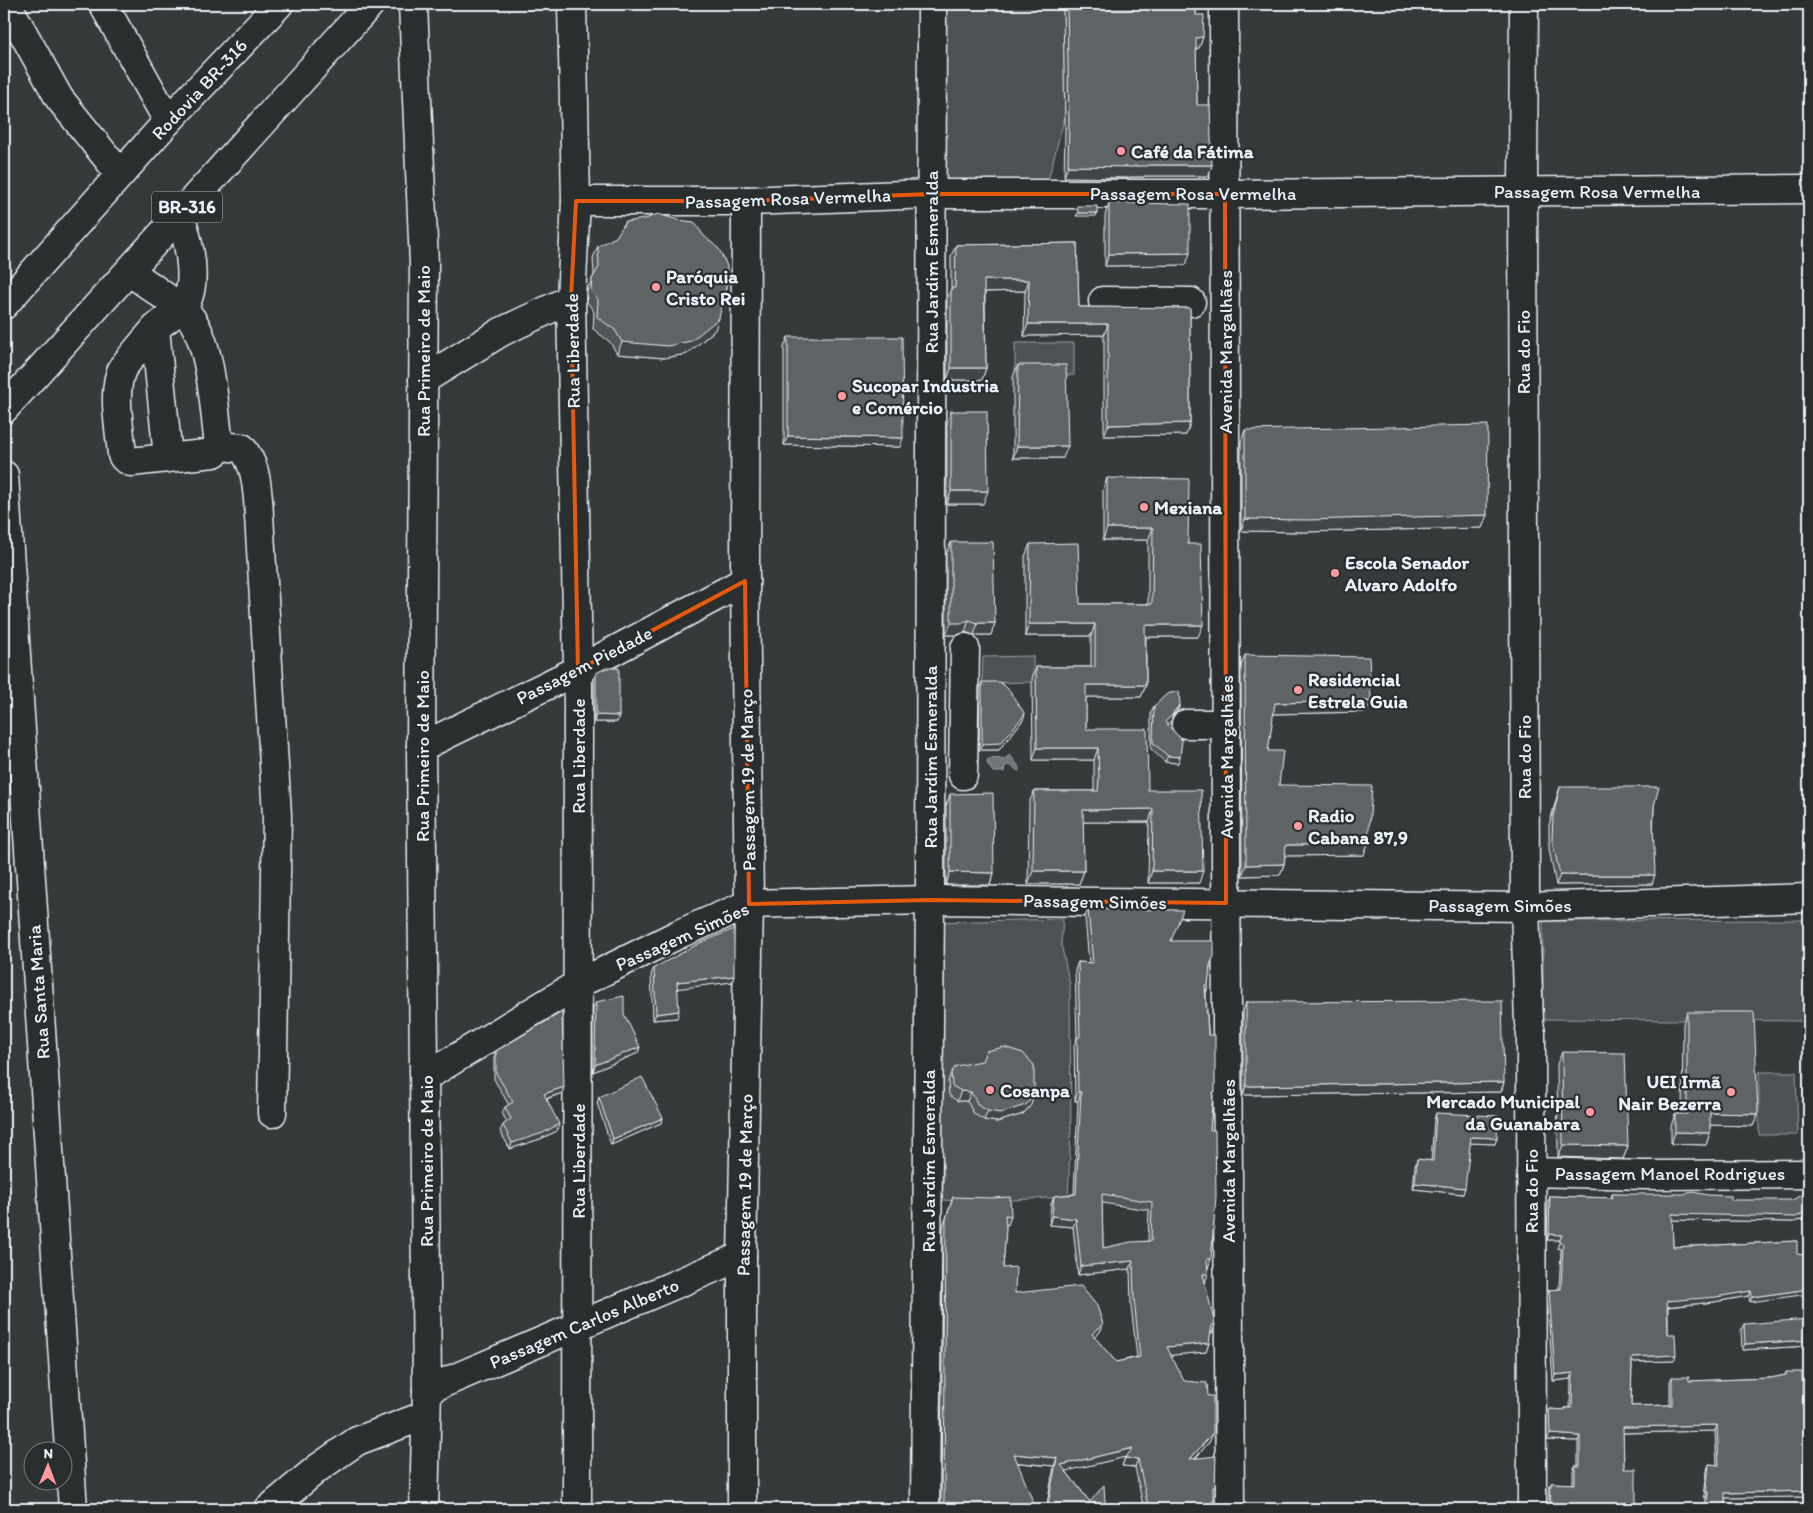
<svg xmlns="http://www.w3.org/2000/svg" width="1813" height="1513" font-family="Itim,sans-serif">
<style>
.green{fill:#4d5152;stroke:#9aa1a5}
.water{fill:#707579;stroke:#a0a7ac}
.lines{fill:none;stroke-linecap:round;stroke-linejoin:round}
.minor-casing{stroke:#e8f1f8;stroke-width:31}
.highway-casing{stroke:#e8f1f8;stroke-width:31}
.minor{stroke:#2a2d2e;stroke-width:28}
.highway{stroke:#2a2d2e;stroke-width:28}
.wall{fill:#525557;stroke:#e8f1f8;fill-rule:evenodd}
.shaded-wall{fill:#424547;stroke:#e8f1f8}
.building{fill:#5f6365;stroke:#e8f1f8;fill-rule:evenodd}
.marked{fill:none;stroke:#e8590c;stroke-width:4;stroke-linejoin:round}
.poi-dot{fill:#ff9aa2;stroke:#2a2d2e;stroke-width:2}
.labels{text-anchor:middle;stroke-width:4.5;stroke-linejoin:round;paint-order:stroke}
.shield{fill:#2a2d2e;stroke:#afb6bb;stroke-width:1}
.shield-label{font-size:18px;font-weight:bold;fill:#e8f1f8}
.street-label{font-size:19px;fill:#e8f1f8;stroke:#2a2d2e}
.poi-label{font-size:19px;font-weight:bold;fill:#e8f1f8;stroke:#2a2d2e;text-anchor:start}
</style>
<rect width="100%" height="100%" fill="#35393a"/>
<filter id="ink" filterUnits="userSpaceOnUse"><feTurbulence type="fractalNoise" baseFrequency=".02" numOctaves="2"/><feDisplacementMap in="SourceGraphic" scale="10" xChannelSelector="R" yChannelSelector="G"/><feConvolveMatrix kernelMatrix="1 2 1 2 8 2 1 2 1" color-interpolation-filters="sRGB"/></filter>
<g filter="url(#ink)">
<!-- green -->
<g class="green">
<path d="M942,4H1063L1065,116L1047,184L940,186Z"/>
<rect x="1015" y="343" width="59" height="32"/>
<path d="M1033,656V682L982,683L983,657Z"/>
<path d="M1063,919L1061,944L1070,985L1071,1131L1068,1197L975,1202L942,1200L944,1174L939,1139L943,1085L933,922Z"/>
<path d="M1809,920V1021L1543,1019V921Z"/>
<path d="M1759,1072H1796L1798,1135H1759Z"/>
</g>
<!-- water -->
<path class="water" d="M1010,755L1019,767V771C1013,769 1012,763 1005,766L1004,772H993L987,763L988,759L997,758L1003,760Z"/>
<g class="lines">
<!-- minor casing -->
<g class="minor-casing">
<g id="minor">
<path d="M7,4L59,98L120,174"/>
<path d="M103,4L168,121"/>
<path d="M413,4L424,264L421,747L427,1390L424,1509"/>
<path d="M572,4L576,201L571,299L578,670L577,1509"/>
<path d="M1224,4L1226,857L1230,1509"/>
<path d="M1524,4L1523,191L1525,907L1529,1023L1531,1033L1532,1509"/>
<path d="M576,201H746L931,194H1225L1809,189"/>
<path d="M129,271L181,308C212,330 214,410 219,446L218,450L214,453L131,462L124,458L122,455C120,428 111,390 123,367C134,354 145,340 156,328C163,321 183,309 186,303C198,279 188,239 180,215"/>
<path d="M1103,301L1191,302"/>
<path d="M155,329L168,457"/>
<path d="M423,380L501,332L571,299"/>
<path d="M219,446L242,448C255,465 256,479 258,499L277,815L272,1113"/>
<path d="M4,475L73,1509"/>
<path d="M1186,724H1226"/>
<path d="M421,747L578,670L745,581"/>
<path d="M963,775L965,648"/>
<path d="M425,1077L578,984L681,933L749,904L930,900L1525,907L1809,898"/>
<path d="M1531,1172L1645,1175L1809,1174"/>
<path d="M427,1390L742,1256"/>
<path d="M269,1509L318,1468L357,1441L426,1415"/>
<path d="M742,1509V1256L749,904L745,581L746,201"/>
<path d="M925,1509L930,900L932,4"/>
</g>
</g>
<!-- highway casing -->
<g class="highway-casing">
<g id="highway">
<path d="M4,305L168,121L279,4"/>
<path d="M4,409L370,4"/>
</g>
</g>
<!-- minor -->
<use href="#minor" class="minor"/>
<!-- highway -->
<use href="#highway" class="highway"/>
</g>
<!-- wall -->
<g class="wall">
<path d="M1063,4H1196V15L1203,37L1199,48H1196L1197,105L1212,165L1208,176H1144V177H1130V178L1064,177L1065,131Z"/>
<path d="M1109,203L1186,265L1105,266V216Z"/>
<path d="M1077,243L1079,307L1190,308V423L1186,435L1104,436V335L1024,336L1025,291L985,292L986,368L982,380H947V299L951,289V256L956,245Z"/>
<path d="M598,246L715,330L687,354L664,358L617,354L610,342L593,329L594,312L587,302V291L592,279L594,275L593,258Z"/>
<path d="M788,337L900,447L784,445V347Z"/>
<path d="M1018,365L1063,458H1013V377Z"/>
<path d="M951,411L983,504H947V423Z"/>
<path d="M1245,430L1487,515L1482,528L1303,532L1241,531V442Z"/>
<path d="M1107,478L1188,544L1198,637H1146V685L1141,697H1086V729L1148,790L1199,883H1148L1149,822H1083L1084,871L1079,884H1028L1029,803L1034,791H1094V760H1033L1032,679L1036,667H1091V636H1025V556L1030,544L1080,604H1148V540H1103V490Z"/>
<path d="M951,542L995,623L991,635H974L965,632L957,635H946V555Z"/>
<path d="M1245,655L1367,712L1273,714L1268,751L1279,785L1364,855L1285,856L1284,864L1280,875L1242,876L1241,666Z"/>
<path d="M596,673L619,716L617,722H594V679Z"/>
<path d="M982,682L1023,720L999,750H979L980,688Z"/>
<path d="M1180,705L1177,711L1173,715L1171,721L1167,724L1178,763L1165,762L1151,749V712L1154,706Z"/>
<path d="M1560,787L1654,806L1652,884L1556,885L1549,849V825L1557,796Z"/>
<path d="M950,794L994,873L990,885H946V806Z"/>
<path d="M1088,909L1171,941L1210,966L1208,986L1206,994L1212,1100L1210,1130L1208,1268L1205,1283L1212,1333H1210L1209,1343L1206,1352L1171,1355L1210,1441L1195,1459L1213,1493V1509H1046L1054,1466L1018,1463L941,1509L943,1227L953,1197L1011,1216L1008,1225L1006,1224L1003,1268L1015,1293L1103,1324L1100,1332L1094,1337L1116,1362L1137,1357L1131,1306L1130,1269L1078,1275L1073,1227L1049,1225L1051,1204L1054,1196L1074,1194L1078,1101H1075L1074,1046L1077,1038L1075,970L1078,962L1089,963L1085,917ZM1102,1203L1149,1210L1148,1241L1103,1248ZM1125,1457L1122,1466L1135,1467L1143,1506L1105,1504L1090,1502L1066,1471Z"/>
<path d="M654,968L732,982L677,988V1018L653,1020L651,974Z"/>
<path d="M596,1002L624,1014L638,1053L593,1072V1008Z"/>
<path d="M1246,1002L1504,1082L1501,1092L1243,1095V1011Z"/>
<path d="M1687,1012L1758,1114L1753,1126L1710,1125V1133L1706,1145L1671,1144V1126L1675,1114H1682L1683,1024Z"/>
<path d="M496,1051L562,1093L547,1099L557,1131L540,1139L510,1149L500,1131L503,1125L507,1122L502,1113L505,1107L509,1105L494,1079V1058Z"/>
<path d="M1562,1052L1628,1146L1623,1159L1558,1157L1557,1064Z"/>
<path d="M951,1073L1031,1105L1023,1114L997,1122L984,1120L974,1114L967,1101H957L949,1095L948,1082Z"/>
<path d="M599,1097L663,1118L661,1123L611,1145L597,1103Z"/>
<path d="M1436,1113L1495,1144L1470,1143L1463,1194L1413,1189L1415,1166L1417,1159L1431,1161L1434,1119Z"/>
<path d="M1612,1194L1731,1200L1809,1209L1808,1216L1794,1222L1672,1220L1673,1247L1797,1241L1750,1302L1749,1296L1714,1302L1668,1307V1334L1674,1361L1632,1362L1631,1406L1670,1405V1382L1672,1377L1689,1381L1771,1378L1786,1375V1372L1803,1409L1808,1450H1809V1475H1804L1805,1491L1803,1497L1725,1498V1509H1705L1706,1497H1704L1707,1470L1709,1464L1717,1465L1715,1431L1623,1433L1624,1469L1636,1509H1549V1489L1551,1483L1573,1484V1471L1575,1466H1578V1441L1547,1440V1414L1549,1409L1564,1410L1565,1408H1570L1571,1379L1553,1381L1547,1296L1549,1290L1559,1289L1561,1249L1557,1248L1560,1240H1547L1548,1202L1550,1196L1611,1198Z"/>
<path d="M1744,1324L1809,1333V1342L1808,1346L1742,1350L1741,1330Z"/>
</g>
<!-- shaded-wall -->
<g class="shaded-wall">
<path d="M1203,37L1199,48L1192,49L1196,38Z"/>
<path d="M1148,165H1212L1208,176H1144V177H1130V178L1064,177L1068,166H1134Z"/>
<path d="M1078,213H1097L1096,216H1076Z"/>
<path d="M1190,253L1186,265L1105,266L1109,254Z"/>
<path d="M984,280H1029L1025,291L980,292Z"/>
<path d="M719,318L715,330L687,354L664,358L617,354L622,342Z"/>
<path d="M1028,324H1108L1104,335L1024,336Z"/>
<path d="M951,368H986L982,380H947Z"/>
<path d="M1190,423L1186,435L1104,436L1108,425Z"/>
<path d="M788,436L903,438L900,447L784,445Z"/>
<path d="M1017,446H1068L1063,458H1013Z"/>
<path d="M951,491H988L983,504H947Z"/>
<path d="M1487,515L1482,528L1303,532L1241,531L1245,519Z"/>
<path d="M1107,528H1153L1148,540H1103Z"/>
<path d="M969,620L965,632L957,635H946L951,623Z"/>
<path d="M978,623H995L991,635H974Z"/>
<path d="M1029,624H1095L1091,636H1025Z"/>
<path d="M1145,625H1203L1198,637H1141Z"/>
<path d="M1086,685H1146L1141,697H1081Z"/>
<path d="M1371,701L1367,712L1271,714L1275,703Z"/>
<path d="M1180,705L1177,711L1173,715L1171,721L1163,728L1165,722Z"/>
<path d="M1025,714L1023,720L999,750H979L982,744Z"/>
<path d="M596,715L619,716L617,722H594Z"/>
<path d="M1037,748H1098L1094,760H1033Z"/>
<path d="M1168,756L1180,757L1178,763L1165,762Z"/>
<path d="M1153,809L1149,822H1078L1083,810Z"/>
<path d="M1368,844L1364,855L1282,856L1286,845Z"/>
<path d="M1284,864L1280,875L1242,876L1246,865Z"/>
<path d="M1033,871H1084L1079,884H1028Z"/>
<path d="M1152,871H1203L1199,883H1148Z"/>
<path d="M950,872L994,873L990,885H946Z"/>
<path d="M1560,875H1655L1652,884L1556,885Z"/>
<path d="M734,976L732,982L675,989L677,982Z"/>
<path d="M1205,985L1208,986L1205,994Z"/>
<path d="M679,1011L677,1018L653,1020L656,1014Z"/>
<path d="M640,1047L638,1053L593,1072L595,1065Z"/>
<path d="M1504,1082L1501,1092L1243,1095L1246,1086Z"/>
<path d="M564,1087L562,1093L542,1100L544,1094Z"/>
<path d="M961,1091L971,1092L967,1101H957Z"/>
<path d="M1078,1092H1081L1078,1101H1075Z"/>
<path d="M1034,1095L1031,1105L1023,1114L997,1122L984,1120L988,1111Z"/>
<path d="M1710,1113L1758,1114L1753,1126L1705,1125Z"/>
<path d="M663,1118L661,1123L611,1145L613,1139Z"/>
<path d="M559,1124L557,1131L540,1139L510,1149L512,1143Z"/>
<path d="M1675,1132L1710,1133L1706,1145L1671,1144Z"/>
<path d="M1471,1137L1497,1138L1495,1144L1468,1143Z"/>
<path d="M1563,1145L1628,1146L1623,1159L1558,1157Z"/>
<path d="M1415,1183L1465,1188L1463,1194L1413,1189Z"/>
<path d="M1809,1211L1808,1216L1794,1222L1670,1220L1672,1214Z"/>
<path d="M1052,1216L1076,1219L1073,1227L1049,1225Z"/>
<path d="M1549,1234L1562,1235L1560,1240H1547Z"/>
<path d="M1207,1259H1211L1208,1268L1204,1267Z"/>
<path d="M1133,1261L1130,1269L1078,1275L1081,1266Z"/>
<path d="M1203,1274H1208L1205,1283Z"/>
<path d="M1809,1289V1294L1750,1302L1752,1297Z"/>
<path d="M1751,1291L1749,1296L1714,1302L1665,1307L1667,1301Z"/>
<path d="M1103,1324L1100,1332L1089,1342L1092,1334Z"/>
<path d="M1212,1325H1215L1212,1333H1209Z"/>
<path d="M1809,1340L1808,1346L1742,1350L1745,1344Z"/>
<path d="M1209,1343L1206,1352L1164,1356L1167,1347Z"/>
<path d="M1676,1355L1674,1361L1630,1362L1632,1357Z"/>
<path d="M1573,1373L1571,1379L1553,1381L1555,1375Z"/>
<path d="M1717,1425L1715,1431L1621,1433L1623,1427Z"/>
<path d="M1213,1433L1210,1441L1187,1468L1190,1459Z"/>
<path d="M1550,1434L1580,1436L1578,1441L1547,1440Z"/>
<path d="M1133,1448L1130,1456L1058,1473L1061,1465Z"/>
<path d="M1014,1454L1057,1458L1054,1466L1011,1462Z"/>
<path d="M1125,1458L1138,1459L1135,1467L1122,1466Z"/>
<path d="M1804,1470H1809V1475H1802Z"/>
<path d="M1805,1491L1803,1497L1723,1498L1725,1493Z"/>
<path d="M1706,1492H1708L1706,1497H1704Z"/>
</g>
<!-- building -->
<g class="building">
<path d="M1067,4H1196V15H1204L1203,37L1196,38L1197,105H1210L1212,165H1148V166H1134V167L1068,166L1069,120Z"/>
<path d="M1109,203L1190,204V253L1109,254Z"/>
<path d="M1077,206H1097V213H1078Z"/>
<path d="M658,214L678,220L694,222L704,236L719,249L727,266V283L719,318L691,341L668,346L622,342L615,330L597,317L598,300L591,290L592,279L599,267L598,246L616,237L625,222L645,219Z"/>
<path d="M1077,243L1079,307L1190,308V423L1108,425V324H1028L1029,280H984L986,368H951V288H955L956,245Z"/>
<path d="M788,337H902L903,438L788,436Z"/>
<path d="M1018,365H1066L1068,446H1017Z"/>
<path d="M951,411H987L988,491H951Z"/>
<path d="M1488,425L1487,515L1307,520L1245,519V430Z"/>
<path d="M1107,478L1189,479L1188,544H1201L1203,625H1145L1146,685H1086V729H1147L1148,790H1201L1203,871H1152L1153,809L1083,810L1084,871H1033L1034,791H1098L1099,779L1098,748H1037L1036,667H1095V624H1029L1030,544L1078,543L1080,604H1152L1153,528H1107Z"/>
<path d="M951,542H993L995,623H978L969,620L961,623H951Z"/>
<path d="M1245,655L1369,657L1371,701L1275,703L1268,751H1283L1279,785L1372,786L1368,844L1286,845L1284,864L1246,865Z"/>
<path d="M606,668H619V716L596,715V673Z"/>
<path d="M982,682H1000L1008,689L1025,714L1001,743L982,744Z"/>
<path d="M1179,691L1180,705L1175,710L1173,714L1165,722L1182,740L1180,757L1168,756L1153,743L1154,706L1167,694Z"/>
<path d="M1560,787H1659L1654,806L1653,822L1655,875H1560L1552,840L1553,816Z"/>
<path d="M993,793L994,873L950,872V794Z"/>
<path d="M1088,909L1183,910L1171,941H1214V956L1210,965L1208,986L1205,985L1208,1035H1215V1092H1213L1210,1130H1215L1216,1196L1211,1259H1207L1208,1274H1203L1215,1325H1212L1209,1343L1167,1347L1184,1381L1207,1383L1208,1396H1213V1433L1190,1459L1216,1456L1215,1487H1213V1509H1047L1057,1458L1014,1454L1036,1509H941L942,1508L944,1501L946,1219L953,1197L992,1198L1010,1197L1011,1216L1005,1215L1006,1229L1003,1268L1016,1267L1015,1293L1081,1286L1097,1306L1103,1324L1092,1334L1116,1362L1140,1357L1134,1298L1133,1261L1081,1266L1076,1219L1052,1216L1054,1196L1076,1194L1081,1092H1078L1077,1037H1080L1078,962L1093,963ZM1102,1194L1152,1202L1151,1241L1131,1242L1103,1248ZM1133,1448L1125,1458L1138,1459L1148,1506L1105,1504L1104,1485L1090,1502L1061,1465Z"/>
<path d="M734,929V976L677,982L679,1011L656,1014L654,968L700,943Z"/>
<path d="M624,996V1014L640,1047L595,1065L596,1002Z"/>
<path d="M1502,1001L1504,1082L1246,1086V1002Z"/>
<path d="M562,1012L564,1087L544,1094L559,1124L543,1133L512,1143L503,1125L511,1119L505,1107L513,1102L496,1073V1051Z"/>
<path d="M1687,1012H1754L1758,1114L1710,1113V1133L1675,1132V1114H1687Z"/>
<path d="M1004,1047L1023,1053L1034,1065V1095L1026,1105L1000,1113L988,1111L978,1105L971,1092L961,1091L952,1086L951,1073L956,1066L982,1061L986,1051Z"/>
<path d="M1562,1052L1625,1053L1628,1146L1563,1145Z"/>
<path d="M642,1077L663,1118L613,1139L599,1097Z"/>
<path d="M1436,1113L1498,1116L1497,1138L1471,1137L1465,1188L1415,1183L1417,1159L1433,1161Z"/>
<path d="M1693,1192L1708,1195L1731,1196V1200H1792L1803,1195L1809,1211L1796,1217L1672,1214L1673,1247L1797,1241V1254L1809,1256V1289L1752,1297L1751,1291L1716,1297L1667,1301L1668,1334H1675L1676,1355L1632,1357L1631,1406L1672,1405V1377H1689V1381L1771,1378L1786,1375V1372H1802L1803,1409H1808L1809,1470H1804L1805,1491L1725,1493V1509H1707L1708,1492H1706L1709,1464L1719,1465L1717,1425L1623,1427L1624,1469H1636V1509H1550L1551,1483L1575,1484V1466H1580V1436L1550,1434L1549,1409L1565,1410V1408H1572L1573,1373L1555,1375L1549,1290L1561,1289L1563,1244L1559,1242L1562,1235L1549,1234L1550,1196L1612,1198V1194H1683Z"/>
<path d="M1808,1319L1809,1340L1745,1344L1744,1324Z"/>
</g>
</g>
<!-- marked area -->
<path class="marked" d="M931,194H1225L1226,903L930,900L749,904L745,581L578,670L571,299L576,201H746Z"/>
<!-- markers -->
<g class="poi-dot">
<circle cx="1121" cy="151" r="5"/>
<circle cx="656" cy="287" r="5"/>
<circle cx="842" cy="396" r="5"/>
<circle cx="1144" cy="507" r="5"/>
<circle cx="1335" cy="573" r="5"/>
<circle cx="1298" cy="690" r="5"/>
<circle cx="1298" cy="826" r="5"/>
<circle cx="990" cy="1090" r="5"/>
<circle cx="1731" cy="1092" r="5"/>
<circle cx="1590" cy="1112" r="5"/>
</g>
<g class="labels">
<!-- shield labels -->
<rect class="shield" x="152" y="191.5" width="70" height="31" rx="4"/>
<g class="shield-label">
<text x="187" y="213">BR-316</text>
</g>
<!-- street labels -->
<g class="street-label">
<text transform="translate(199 89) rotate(-47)" y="7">Rodovia BR-316</text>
<text x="1597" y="198">Passagem Rosa Vermelha</text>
<text x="1193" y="200">Passagem Rosa Vermelha</text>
<text transform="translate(788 198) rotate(-2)" y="7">Passagem Rosa Vermelha</text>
<text transform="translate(931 262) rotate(-90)" y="7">Rua Jardim Esmeralda</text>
<text transform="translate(423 351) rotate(-90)" y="7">Rua Primeiro de Maio</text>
<text transform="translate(572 351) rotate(-91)" y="7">Rua Liberdade</text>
<text transform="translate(1225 352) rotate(-90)" y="7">Avenida Margalhães</text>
<text transform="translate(1523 352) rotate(-90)" y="7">Rua do Fio</text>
<text transform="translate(584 665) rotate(-27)" y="7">Passagem Piedade</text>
<text transform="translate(422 756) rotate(-90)" y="7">Rua Primeiro de Maio</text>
<text transform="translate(578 756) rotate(-90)" y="7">Rua Liberdade</text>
<text transform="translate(930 757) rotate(-90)" y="7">Rua Jardim Esmeralda</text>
<text transform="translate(1226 757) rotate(-90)" y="7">Avenida Margalhães</text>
<text transform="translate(1524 757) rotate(-90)" y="7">Rua do Fio</text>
<text transform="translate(747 780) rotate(-91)" y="7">Passagem 19 de Março</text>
<text transform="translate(1095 901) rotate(1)" y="7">Passagem Simões</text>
<text x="1500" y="912">Passagem Simões</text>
<text transform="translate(682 936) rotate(-24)" y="7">Passagem Simões</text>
<text transform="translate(38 992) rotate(-94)" y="7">Rua Santa Maria</text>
<text transform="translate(426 1161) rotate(-90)" y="7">Rua Primeiro de Maio</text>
<text transform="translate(578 1161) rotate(-90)" y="7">Rua Liberdade</text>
<text transform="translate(928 1161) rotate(-90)" y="7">Rua Jardim Esmeralda</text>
<text transform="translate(1228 1161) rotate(-90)" y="7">Avenida Margalhães</text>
<text x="1670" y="1180">Passagem Manoel Rodrigues</text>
<text transform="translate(744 1185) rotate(-89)" y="7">Passagem 19 de Março</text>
<text transform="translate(1531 1191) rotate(-90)" y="7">Rua do Fio</text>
<text transform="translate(584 1323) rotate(-23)" y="7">Passagem Carlos Alberto</text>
</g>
<!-- poi labels -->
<g class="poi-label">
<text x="1131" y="158">Café da Fátima</text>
<text x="666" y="283">Paróquia<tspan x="666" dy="22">Cristo Rei</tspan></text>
<text x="852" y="392">Sucopar Industria<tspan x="852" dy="22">e Comércio</tspan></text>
<text x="1154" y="514">Mexiana</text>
<text x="1345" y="569">Escola Senador<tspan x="1345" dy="22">Alvaro Adolfo</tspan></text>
<text x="1308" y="686">Residencial<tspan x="1308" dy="22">Estrela Guia</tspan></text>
<text x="1308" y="822">Radio<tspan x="1308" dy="22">Cabana 87,9</tspan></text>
<text x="1721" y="1088" text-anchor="end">UEI Irmã<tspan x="1721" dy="22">Nair Bezerra</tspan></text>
<text x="1000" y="1097">Cosanpa</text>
<text x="1580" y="1108" text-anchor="end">Mercado Municipal<tspan x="1580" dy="22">da Guanabara</tspan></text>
</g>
</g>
<!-- margin -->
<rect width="1813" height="1513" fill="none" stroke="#2a2d2e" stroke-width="20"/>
<rect x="10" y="10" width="1793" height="1493" fill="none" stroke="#e8f1f8" stroke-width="2" filter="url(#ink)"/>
<!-- north arrow -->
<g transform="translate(48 1466) rotate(1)"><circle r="24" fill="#2a2d2e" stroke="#767b7f"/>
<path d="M0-4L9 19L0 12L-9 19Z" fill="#ff9aa2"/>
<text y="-8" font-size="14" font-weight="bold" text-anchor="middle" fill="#e8f1f8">N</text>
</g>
</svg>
